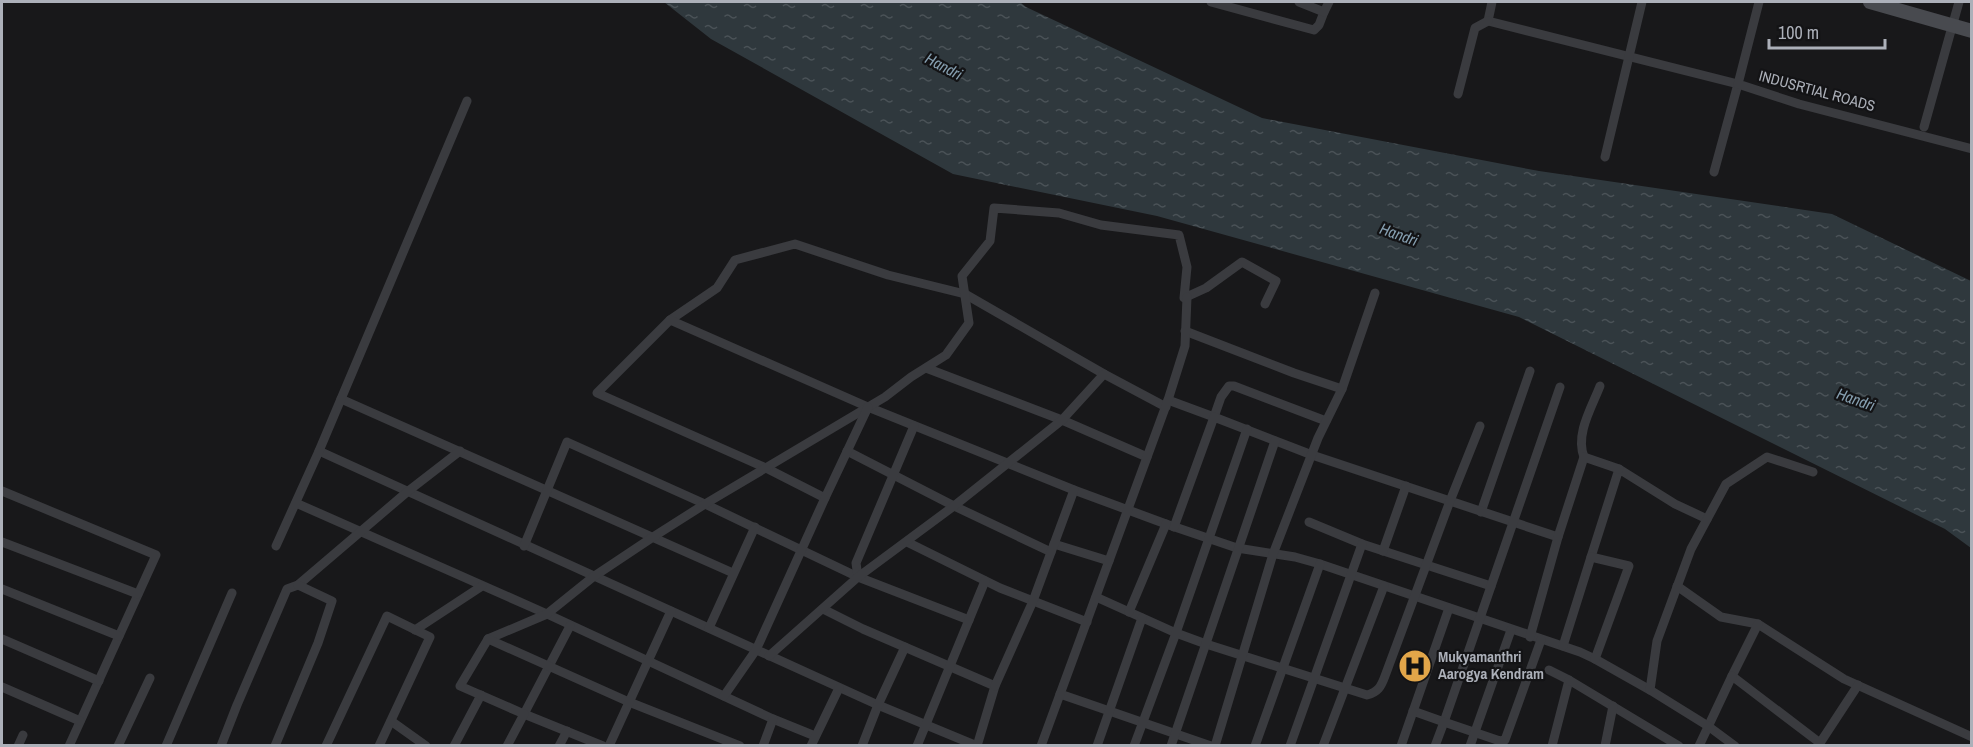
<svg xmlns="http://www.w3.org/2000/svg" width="1973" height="747" font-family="'Archivo Narrow',sans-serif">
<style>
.water{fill:url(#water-ripples)}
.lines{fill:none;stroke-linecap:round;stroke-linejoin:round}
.street{stroke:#3a3b3f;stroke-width:9}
.secondary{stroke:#484a4f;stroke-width:14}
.labels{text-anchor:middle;stroke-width:4.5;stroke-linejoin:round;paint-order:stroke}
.street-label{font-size:15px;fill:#acb0b9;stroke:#131315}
.poi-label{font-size:15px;font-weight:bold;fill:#acb0b9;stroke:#131315;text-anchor:start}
.water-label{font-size:16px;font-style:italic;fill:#869fb0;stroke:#131315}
</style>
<defs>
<pattern id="water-ripples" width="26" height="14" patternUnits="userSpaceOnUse" patternTransform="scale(1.5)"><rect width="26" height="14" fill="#2f383d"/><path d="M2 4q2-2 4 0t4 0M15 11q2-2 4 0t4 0" fill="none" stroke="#4a5257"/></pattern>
</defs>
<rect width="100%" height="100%" fill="#18181a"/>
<!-- water -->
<path class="water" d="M664,2H1020L1026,7L1262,118L1539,171L1832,214L1971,281V548L1945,529L1519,317L1157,216L953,174L711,39Z"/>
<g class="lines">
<!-- street -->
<g class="street">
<path d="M1211,2L1314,30L1319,25L1324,12"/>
<path d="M1299,2L1324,12L1329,2"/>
<path d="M1492,2L1488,21L1738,84L1714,172"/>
<path d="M1759,2L1738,84L1799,104L1972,149"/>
<path d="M1458,94L1475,28L1488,21"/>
<path d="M1924,127L1959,2"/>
<path d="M1605,157L1642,2"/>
<path d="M670,320L717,288L735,260L795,244L888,275L965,294L1104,374"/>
<path d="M1185,331L1294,373L1342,389"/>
<path d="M926,368L1062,420L1147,457"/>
<path d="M341,399L733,573"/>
<path d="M1168,400L1214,417L1221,397L1229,386H1234L1326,421"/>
<path d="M319,451L878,705L977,746"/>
<path d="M847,451L954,506L1051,552"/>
<path d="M1584,457C1575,434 1592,407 1600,386"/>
<path d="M2,491L156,555L69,746"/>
<path d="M825,498L766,468L597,393L670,320L868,407L1074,490L1166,524L1237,548L1295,557L1320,564L1580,652L1595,659L1650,690"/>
<path d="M296,503L547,614L773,719L815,736"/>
<path d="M1481,512L1530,371"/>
<path d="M1309,522L1362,544L1491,586"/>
<path d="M1174,527L1214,417L1312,455L1558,537"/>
<path d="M2,542L138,594"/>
<path d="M907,542L1000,588L1087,622"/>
<path d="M1054,544L1109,561"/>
<path d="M276,546L319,451L467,101"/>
<path d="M524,546L567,442L705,504L858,577L969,620"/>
<path d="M1383,551L1406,486"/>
<path d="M1591,557L1619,469L1675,504L1707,519"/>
<path d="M858,577L856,563L914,426"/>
<path d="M1677,586L1721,617L1758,624L1844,679L1972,737"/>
<path d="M2,589L119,636"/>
<path d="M1096,597L1176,633L1206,644L1367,695C1378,692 1381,687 1385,676L1450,501L1480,426"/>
<path d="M823,609L863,629L995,686L977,746"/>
<path d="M1129,612L1166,524"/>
<path d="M1758,624L1732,676L1820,743L1858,685"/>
<path d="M570,626L524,714L603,746"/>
<path d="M709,628L755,527"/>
<path d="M415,630L482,586"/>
<path d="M1530,637L1558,537L1584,457L1619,469"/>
<path d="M2,639L99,681"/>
<path d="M488,639L547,614L593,577L653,537L705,504L885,397L911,377L946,355L969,323L962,276L990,241L994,208L1059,213L1101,225L1179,235L1187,267L1184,298L1206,288L1242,262L1276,281L1265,304"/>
<path d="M1563,646L1591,557L1629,566L1595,659"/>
<path d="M769,656L858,577L954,506L1062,420L1104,374L1166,407"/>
<path d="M1549,670L1569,680L1552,746"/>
<path d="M1569,680L1679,746"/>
<path d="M995,686L1033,601L1074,490"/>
<path d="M2,687L80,721"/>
<path d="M1060,694L1211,746"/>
<path d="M724,696L756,650L825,498L868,407"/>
<path d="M1413,711L1444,722L1560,387"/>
<path d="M391,721L426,746"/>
<path d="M18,746L23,735"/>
<path d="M118,746L150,678"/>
<path d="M166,746L232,593"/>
<path d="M221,746L237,705L287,589L298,585L407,492L460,451"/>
<path d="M275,746L318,643L332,601L298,585"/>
<path d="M326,746L387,616L430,637L379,746"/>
<path d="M454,746L481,695"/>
<path d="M507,746L524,714L460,686L488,639L629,702L740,746"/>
<path d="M559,746L567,731"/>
<path d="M609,746L671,611"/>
<path d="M763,746L773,719"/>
<path d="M811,746L839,688"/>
<path d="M862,746L878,705L905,647"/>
<path d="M917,746L985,581"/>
<path d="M1041,746L1168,400L1185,346L1187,297"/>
<path d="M1097,746L1142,618"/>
<path d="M1134,746L1176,633L1247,429"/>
<path d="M1171,746L1275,441"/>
<path d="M1215,746L1273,554L1318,438L1342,389L1375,293"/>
<path d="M1255,746L1320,564"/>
<path d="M1290,746L1362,544"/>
<path d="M1323,746L1384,586"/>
<path d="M1401,746L1449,608"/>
<path d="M1435,746L1444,722L1500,741L1505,740L1541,640"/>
<path d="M1470,746L1511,630"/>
<path d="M1605,746L1613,706"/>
<path d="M1699,746L1732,676"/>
<path d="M1735,746L1708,726L1650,690L1657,641L1691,549L1726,484L1767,457L1813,472"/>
</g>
<!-- secondary -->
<path class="secondary" d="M1870,2L1972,31"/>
</g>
<!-- icons -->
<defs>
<g id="hospital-disc" transform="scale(1.725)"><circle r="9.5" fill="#e2a649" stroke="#131315"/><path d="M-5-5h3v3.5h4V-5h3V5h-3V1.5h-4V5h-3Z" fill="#111"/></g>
</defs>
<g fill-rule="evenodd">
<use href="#hospital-disc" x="1415" y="666"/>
</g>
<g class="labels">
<!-- street labels -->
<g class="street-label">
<text transform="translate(1817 91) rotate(15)" y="5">INDUSRTIAL ROADS</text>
</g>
<!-- poi labels -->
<g class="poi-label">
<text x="1438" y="662">Mukyamanthri<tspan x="1438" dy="17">Aarogya Kendram</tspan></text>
</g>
<!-- water labels -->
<g class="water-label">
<text transform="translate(944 66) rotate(28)" y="6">Handri</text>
<text transform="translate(1399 234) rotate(20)" y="6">Handri</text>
<text transform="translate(1856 399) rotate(20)" y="6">Handri</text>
</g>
</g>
<!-- border -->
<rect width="1973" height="747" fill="none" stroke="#acb0b9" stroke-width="6"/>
<!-- scale -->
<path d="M1769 39v9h116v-9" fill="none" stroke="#acb0b9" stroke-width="3"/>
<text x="1778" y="39" font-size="18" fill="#acb0b9" stroke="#131315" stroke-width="4.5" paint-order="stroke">100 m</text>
</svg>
